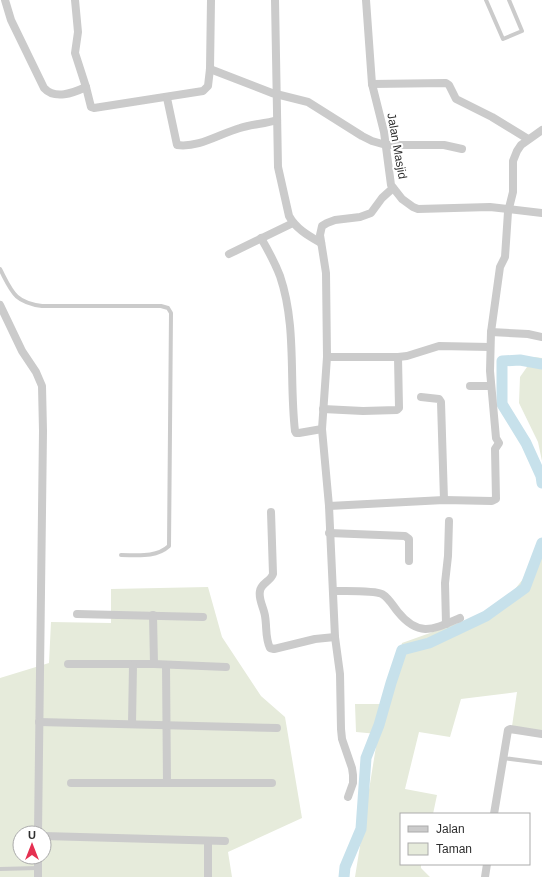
<svg xmlns="http://www.w3.org/2000/svg" width="542" height="877" font-family="Arial,sans-serif">
<style>
.green{fill:#e6ebdb;fill-rule:evenodd}
.lines{fill:none;stroke-linecap:round;stroke-linejoin:round}
.canal{stroke:#c7e1eb;stroke-width:11}
.lane{stroke:#cbcbcb;stroke-width:4}
.street{stroke:#cbcbcb;stroke-width:8}
.labels{text-anchor:middle;stroke-width:4;stroke-linejoin:round;paint-order:stroke}
.street-label{font-size:12px;fill:#2e2e2e;stroke:#fff}
</style>
<rect width="100%" height="100%" fill="#fff"/>
<!-- green -->
<g class="green">
<path d="M534,357L542,358V461L538,442L519,403L520,377Z"/>
<path d="M542,555V736L511,733L517,692L461,699L450,737L419,732L405,789L437,795L433,814H401V864H421V868L430,877H355L378,734L356,732L355,704H389L402,643L500,608Z"/>
<path d="M208,587L222,637L261,696L285,717L302,818L228,852L232,877H0V678L49,663L51,622L111,623V589ZM20,833H44V857H20Z"/>
</g>
<g class="lines">
<!-- canal -->
<g class="canal">
<path d="M542,364L520,360L502,361V404L526,443L541,476L542,483"/>
<path d="M344,877L345,867L361,829L366,758L379,725L391,683L402,650L429,643L486,616L525,588L542,543"/>
</g>
<!-- lane -->
<g class="lane">
<path d="M486,0L503,39L522,31L509,0"/>
<path d="M0,269C12,292 14,302 42,306H161L168,308L171,313L169,546C156,558 137,555 121,555"/>
<path d="M503,758L542,763"/>
<path d="M0,869L38,868"/>
</g>
<!-- street -->
<g class="street">
<path d="M5,0L11,20L44,88C55,100 73,93 86,87L91,107L94,108L203,91L208,86L210,69L211,0"/>
<path d="M75,0L78,32L75,53L86,87"/>
<path d="M275,0L278,167L289,216C296,229 309,236 321,243"/>
<path d="M366,0L372,84L384,132L391,185L402,199L413,207L418,209L490,207L542,213"/>
<path d="M210,69L272,93L308,102L362,136L372,141L386,145H444L462,149"/>
<path d="M372,84L446,83L449,85L456,99L492,117L528,139"/>
<path d="M167,98L177,145C199,148 219,134 240,128C252,124 265,124 277,120"/>
<path d="M261,238C268,250 275,263 280,276C297,326 289,380 295,431L296,433H299L322,429"/>
<path d="M229,254L293,223"/>
<path d="M0,305L22,351L36,372L42,386L43,431L38,833"/>
<path d="M491,332L528,334L542,337"/>
<path d="M327,357H398L407,356L439,346L490,347"/>
<path d="M470,386H491"/>
<path d="M421,397L439,399L441,402L444,500"/>
<path d="M323,409L363,411L397,410L399,408L398,357"/>
<path d="M329,506L444,500L492,501L496,499L495,449L499,443L496,438L490,371L491,332L500,267L505,257L508,212L513,192V161L517,151L521,145L542,130"/>
<path d="M271,512L273,574C271,581 261,583 260,591C258,599 264,608 265,616C267,627 265,638 270,648L274,649L315,639L335,637"/>
<path d="M329,533L405,536L409,539V561"/>
<path d="M333,591C343,591 374,590 382,594C389,598 393,606 398,612C419,638 434,629 460,618"/>
<path d="M77,614L203,617"/>
<path d="M153,615L154,664"/>
<path d="M446,624L445,583L448,556L449,521"/>
<path d="M68,664H154L226,667"/>
<path d="M166,665L167,783"/>
<path d="M39,722L277,728"/>
<path d="M132,724L133,665"/>
<path d="M71,783H272"/>
<path d="M348,797L353,783V775L352,768L342,739L341,729L340,674L335,637L329,506L322,429L327,357L326,273L320,235L322,226L327,223L335,220L360,217L371,213L382,198L393,188"/>
<path d="M494,814L508,730L510,729L542,734"/>
<path d="M44,836L225,841"/>
<path d="M38,857V877"/>
<path d="M208,877V841"/>
<path d="M485,877L487,864"/>
</g>
</g>
<g class="labels">
<!-- street labels -->
<g class="street-label">
<text transform="translate(397 146) rotate(80)" y="4">Jalan Masjid</text>
</g>
</g>
<!-- legend -->
<rect x="400" y="813" width="130" height="52" fill="#ffffff" stroke="#ababab"/>
<rect x="408" y="826" width="20" height="6" fill="#cbcbcb" stroke="#ababab"/>
<text x="436" y="833" font-size="12" fill="#2e2e2e">Jalan</text>
<rect x="408" y="843" width="20" height="12" fill="#e6ebdb" stroke="#ababab"/>
<text x="436" y="853" font-size="12" fill="#2e2e2e">Taman</text>
<!-- north arrow -->
<g transform="translate(32 845)"><circle r="19" fill="#ffffff" stroke="#ababab"/>
<path d="M0-3L7 15L0 10L-7 15Z" fill="#e53051"/>
<text y="-6" font-size="11" font-weight="bold" text-anchor="middle" fill="#2e2e2e">U</text>
</g>
</svg>
